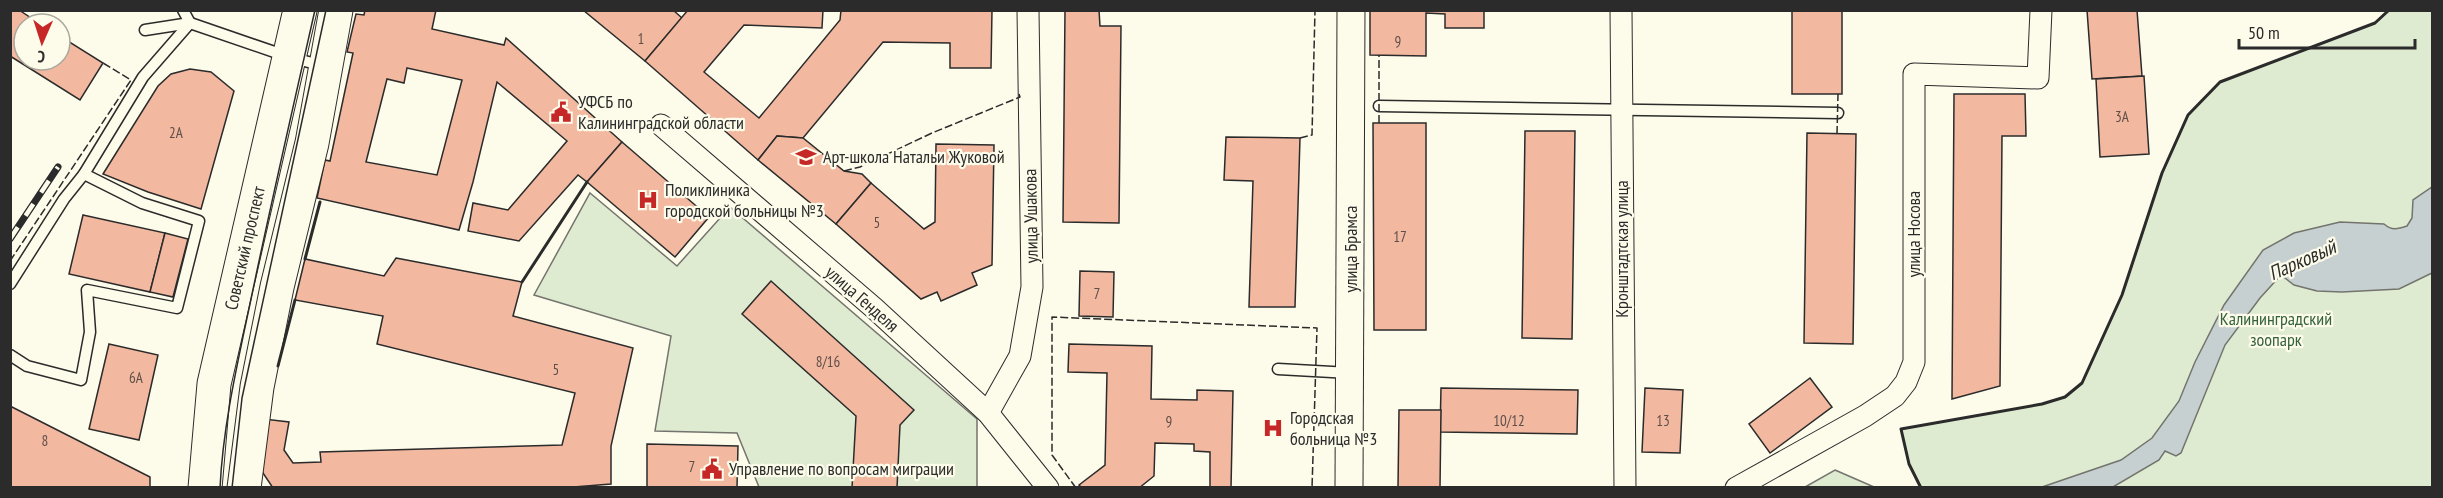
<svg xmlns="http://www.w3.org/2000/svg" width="2443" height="498" font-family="'PT Sans Narrow',sans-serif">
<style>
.green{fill:#deebd1;stroke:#74746e;stroke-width:1.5}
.water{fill:#c7d0d0;stroke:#74746e;stroke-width:1.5}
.building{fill:#f2b8a0;stroke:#2b2b2b;stroke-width:1.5;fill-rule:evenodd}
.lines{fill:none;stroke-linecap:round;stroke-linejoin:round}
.service-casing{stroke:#2b2b2b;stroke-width:13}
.minor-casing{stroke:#2b2b2b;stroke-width:23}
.tertiary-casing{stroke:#2b2b2b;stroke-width:29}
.primary-casing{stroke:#2b2b2b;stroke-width:35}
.service{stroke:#fdfbea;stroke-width:10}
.minor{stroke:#fdfbea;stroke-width:21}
.tertiary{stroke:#fdfbea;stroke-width:27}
.primary{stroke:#fdfbea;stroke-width:33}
.tram{stroke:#2b2b2b;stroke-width:1.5}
.rail-casing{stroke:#2b2b2b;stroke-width:7}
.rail{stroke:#fdfbea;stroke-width:4.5;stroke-dasharray:14;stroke-linecap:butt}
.fence{stroke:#2b2b2b;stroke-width:1.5;stroke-dasharray:8 3;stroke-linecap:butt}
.wall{stroke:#2b2b2b;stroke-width:3}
.labels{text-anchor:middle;stroke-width:4.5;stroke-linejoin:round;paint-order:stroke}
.number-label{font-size:15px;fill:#5d4e48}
.poi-label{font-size:18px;fill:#2b2b2b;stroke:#fdfbea;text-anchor:start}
.street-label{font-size:18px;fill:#2b2b2b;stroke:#fdfbea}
.park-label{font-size:18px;fill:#34623c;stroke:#fdfbea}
.water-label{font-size:20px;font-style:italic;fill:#2b2b2b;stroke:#fdfbea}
</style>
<rect width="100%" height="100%" fill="#fdfbea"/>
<!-- green -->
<g class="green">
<path d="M2389,11H2432V487H1921L1909,464L1901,429L2042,404L2065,397L2082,383L2122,295L2162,173L2188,115L2220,82L2375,23Z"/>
<path d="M590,193L677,266L730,207L977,419V487H759L737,433L655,431L671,336L534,295Z"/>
<path d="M1835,470L1874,487H1805Z"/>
</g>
<!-- water -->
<path class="water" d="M2432,187V273L2399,289L2342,292L2317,291L2294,285L2281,275L2260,298L2225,345L2181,453L2176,456L2165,451L2159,460L2113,487H2042L2121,460L2152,438L2179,401L2195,362L2224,305L2263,250L2294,233L2340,222L2384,224C2392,231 2398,229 2407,226L2412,218L2413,200Z"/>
<!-- building -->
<g class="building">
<path d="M10,10H19L40,24H24V60H60V36L103,63L80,100L10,56Z"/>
<path d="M365,10H436L432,29L504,45L506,38L622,142L587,182L578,175L519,241L468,231L473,203L508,210L567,141L497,82L473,182L459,230L317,198L325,160L330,161L353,53L347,52L356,14L364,15ZM407,68L462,80L437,175L366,162L387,79L404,83Z"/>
<path d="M583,10H673L682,18L645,61Z"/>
<path d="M688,10H823L822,28L744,25L704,72L759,118L840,20L841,10H992L991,68H950V43L883,42L803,138L777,136L758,160L645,61Z"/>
<path d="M1065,10H1099L1100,26H1121L1119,223L1063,222Z"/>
<path d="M1370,10H1484V28H1445V14L1426,13V56L1370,55Z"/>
<rect x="1792" y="10" width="50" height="84"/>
<path d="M2087,10H2137L2142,76L2092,79Z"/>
<path d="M190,69L211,72L234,91L201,209L148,192L103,174L158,86L171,74Z"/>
<path d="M2144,76L2149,154L2100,157L2096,79Z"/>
<path d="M1954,94H2025L2026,136H2002L2000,386L1952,399Z"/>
<path d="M1373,123H1426V330H1374Z"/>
<path d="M1525,131H1575L1572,339L1522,338Z"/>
<path d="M1807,133L1856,134L1853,344L1804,343Z"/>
<path d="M777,136L803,138L844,171L862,174L871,183L836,224L758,160Z"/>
<path d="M1226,137L1300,138L1295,307H1249L1253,181L1224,180Z"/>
<path d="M622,142L709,217L675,257L587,182Z"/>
<path d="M936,144L994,145L992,265L972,273L977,285L941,301L937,292L921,299L836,224L871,183L924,229L935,222Z"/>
<path d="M83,215L165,233L150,292L69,274Z"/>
<path d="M165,233L188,239L173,297L150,292Z"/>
<path d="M396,258L522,282L513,316L633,348L611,446V484L561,488H273L261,470L264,419L289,422L284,450L293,463L321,462L320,452L562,445L575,393L377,344L383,316L295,300L305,259L384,276Z"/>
<path d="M1080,271L1114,272L1113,317L1079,316Z"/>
<path d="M771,281L914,410L900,425L897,488H852L856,416L742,314Z"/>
<path d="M109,344L158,355L139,440L89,429Z"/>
<path d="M1069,344L1152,346L1151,399L1197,400V390L1233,391L1231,488H1210V452L1194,451V444L1155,443L1154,476L1139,488H1082L1079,485L1105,465L1107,373L1068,372Z"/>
<path d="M1810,378L1832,407L1770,453L1749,424Z"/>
<path d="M1441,388L1578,390L1577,434L1440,432Z"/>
<path d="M1645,388L1683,390L1680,453L1642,452Z"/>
<path d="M10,406L150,477V488H10Z"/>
<path d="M1399,410H1441L1440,488H1398Z"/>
<path d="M647,444L738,446L737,488H647Z"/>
</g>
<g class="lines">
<!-- service casing -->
<g class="service-casing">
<g id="service">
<path d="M145,30L190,23L289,57L324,66"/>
<path d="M1379,106L1838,113"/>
<path d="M10,284L64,199L84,174L143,77L190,23L183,10"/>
<path d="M10,355L27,366L81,380L90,332L87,290L177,308L199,221L142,203L84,174"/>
<path d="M1278,369L1350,373"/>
</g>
</g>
<!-- minor casing -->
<g class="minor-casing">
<g id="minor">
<path d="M1621,10L1625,488"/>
<path d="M661,125L874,308L988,413L1048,488"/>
<path d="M988,413L1020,356L1032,287L1028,10"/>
<path d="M1736,488L1865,416L1895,396L1906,382L1914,362V74L2038,78L2041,10"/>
</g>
</g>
<!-- tertiary casing -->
<g class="tertiary-casing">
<path id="tertiary" d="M1349,488L1351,10"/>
</g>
<!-- primary casing -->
<g class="primary-casing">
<g id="primary">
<path d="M205,488L214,384L300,10"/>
<path d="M244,488L257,387L277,287L312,143L336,10"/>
</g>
</g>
<!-- service -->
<use href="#service" class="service"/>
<!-- minor -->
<use href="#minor" class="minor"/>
<!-- tertiary -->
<use href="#tertiary" class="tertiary"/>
<!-- primary -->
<use href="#primary" class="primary"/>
<!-- tram -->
<g class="tram">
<path d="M220,488C223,424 238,361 251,299C271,203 293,107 315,10"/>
<path d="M232,488L242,398L326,10"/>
</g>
<!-- rail casing -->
<g class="rail-casing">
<path id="rail" d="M10,239L58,167"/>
</g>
<!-- rail -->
<use href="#rail" class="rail"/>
<!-- fence -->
<g class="fence">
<path d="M1379,123V55"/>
<path d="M1837,134L1838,94"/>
<path d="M1300,138L1312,135L1315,10"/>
<path d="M844,171L860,167L932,133L1020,97L1019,94"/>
<path d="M10,261L131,80L103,63"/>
<path d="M1076,488L1052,455V317L1317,328L1312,488"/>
</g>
<!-- wall -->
<g class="wall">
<path d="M305,259L320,202"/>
<path d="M522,282L587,182"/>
<path d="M278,366L295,300"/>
<path d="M1921,488L1909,464L1901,429L2042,404L2065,397L2082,383L2122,295L2162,173L2188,115L2220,82L2375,23L2389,10"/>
</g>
</g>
<!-- icons -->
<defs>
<g id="civic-bare" transform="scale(1.62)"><path d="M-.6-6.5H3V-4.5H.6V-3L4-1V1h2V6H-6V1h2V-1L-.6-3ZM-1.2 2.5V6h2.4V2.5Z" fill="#c62828" stroke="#fdfbea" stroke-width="2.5" paint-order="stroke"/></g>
<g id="school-bare" transform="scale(1.62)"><path d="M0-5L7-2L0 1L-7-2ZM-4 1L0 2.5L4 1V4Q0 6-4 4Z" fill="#c62828" stroke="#fdfbea" stroke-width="2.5" paint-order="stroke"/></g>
<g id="hospital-bare" transform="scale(1.62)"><path d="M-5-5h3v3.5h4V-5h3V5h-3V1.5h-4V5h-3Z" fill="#c62828" stroke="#fdfbea" stroke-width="2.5" paint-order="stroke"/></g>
</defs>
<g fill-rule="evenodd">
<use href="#civic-bare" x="561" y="112"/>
<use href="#school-bare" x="806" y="157"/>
<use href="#hospital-bare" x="648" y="200"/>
<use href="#hospital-bare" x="1273" y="428"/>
<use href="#civic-bare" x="712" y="469"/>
</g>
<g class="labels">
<!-- number labels -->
<g class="number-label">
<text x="641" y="44">1</text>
<text x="1398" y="47">9</text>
<text x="2122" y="122">3А</text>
<text x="176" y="138">2А</text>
<text x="877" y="228">5</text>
<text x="1400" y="242">17</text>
<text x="1097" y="299">7</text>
<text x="828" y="367">8/16</text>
<text x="556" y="375">5</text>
<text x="136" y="383">6А</text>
<text x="1509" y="426">10/12</text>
<text x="1663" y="426">13</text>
<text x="1169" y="427">9</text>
<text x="45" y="446">8</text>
<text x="692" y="472">7</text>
</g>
<!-- poi labels -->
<g class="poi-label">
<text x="578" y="108">УФСБ по<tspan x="578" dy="21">Калининградской области</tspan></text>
<text x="823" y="163">Арт-школа Натальи Жуковой</text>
<text x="665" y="196">Поликлиника<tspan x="665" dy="21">городской больницы №3</tspan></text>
<text x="1290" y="424">Городская<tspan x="1290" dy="21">больница №3</tspan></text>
<text x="729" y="475">Управление по вопросам миграции</text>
</g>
<!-- street labels -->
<g class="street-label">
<text transform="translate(1031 216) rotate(-91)" y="6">улица Ушакова</text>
<text transform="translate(1914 234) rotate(-90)" y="6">улица Носова</text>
<text transform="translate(245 248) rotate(-77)" y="6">Советский проспект</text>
<text transform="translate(1351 249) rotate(-90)" y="6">улица Брамса</text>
<text transform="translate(1622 249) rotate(-90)" y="6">Кронштадтская улица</text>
<text transform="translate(862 299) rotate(41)" y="6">улица Генделя</text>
</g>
<!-- park labels -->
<g class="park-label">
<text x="2276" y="325">Калининградский<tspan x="2276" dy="21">зоопарк</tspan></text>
</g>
<!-- water labels -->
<g class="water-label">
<text transform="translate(2302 260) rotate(-24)" y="7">Парковый</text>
</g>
</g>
<!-- border -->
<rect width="2443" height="498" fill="none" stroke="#2b2b2b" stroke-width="24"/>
<!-- north arrow -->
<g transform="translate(42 42) rotate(183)"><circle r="28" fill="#fdfbea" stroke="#a9a89e" stroke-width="1.5"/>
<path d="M0-4.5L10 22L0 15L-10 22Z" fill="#c62828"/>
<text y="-9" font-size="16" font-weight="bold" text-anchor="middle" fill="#2b2b2b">С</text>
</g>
<!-- scale -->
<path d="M2239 39v9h176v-9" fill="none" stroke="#2b2b2b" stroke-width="3"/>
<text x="2248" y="39" font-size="18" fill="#2b2b2b" stroke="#fdfbea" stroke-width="4.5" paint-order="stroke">50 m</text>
</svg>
